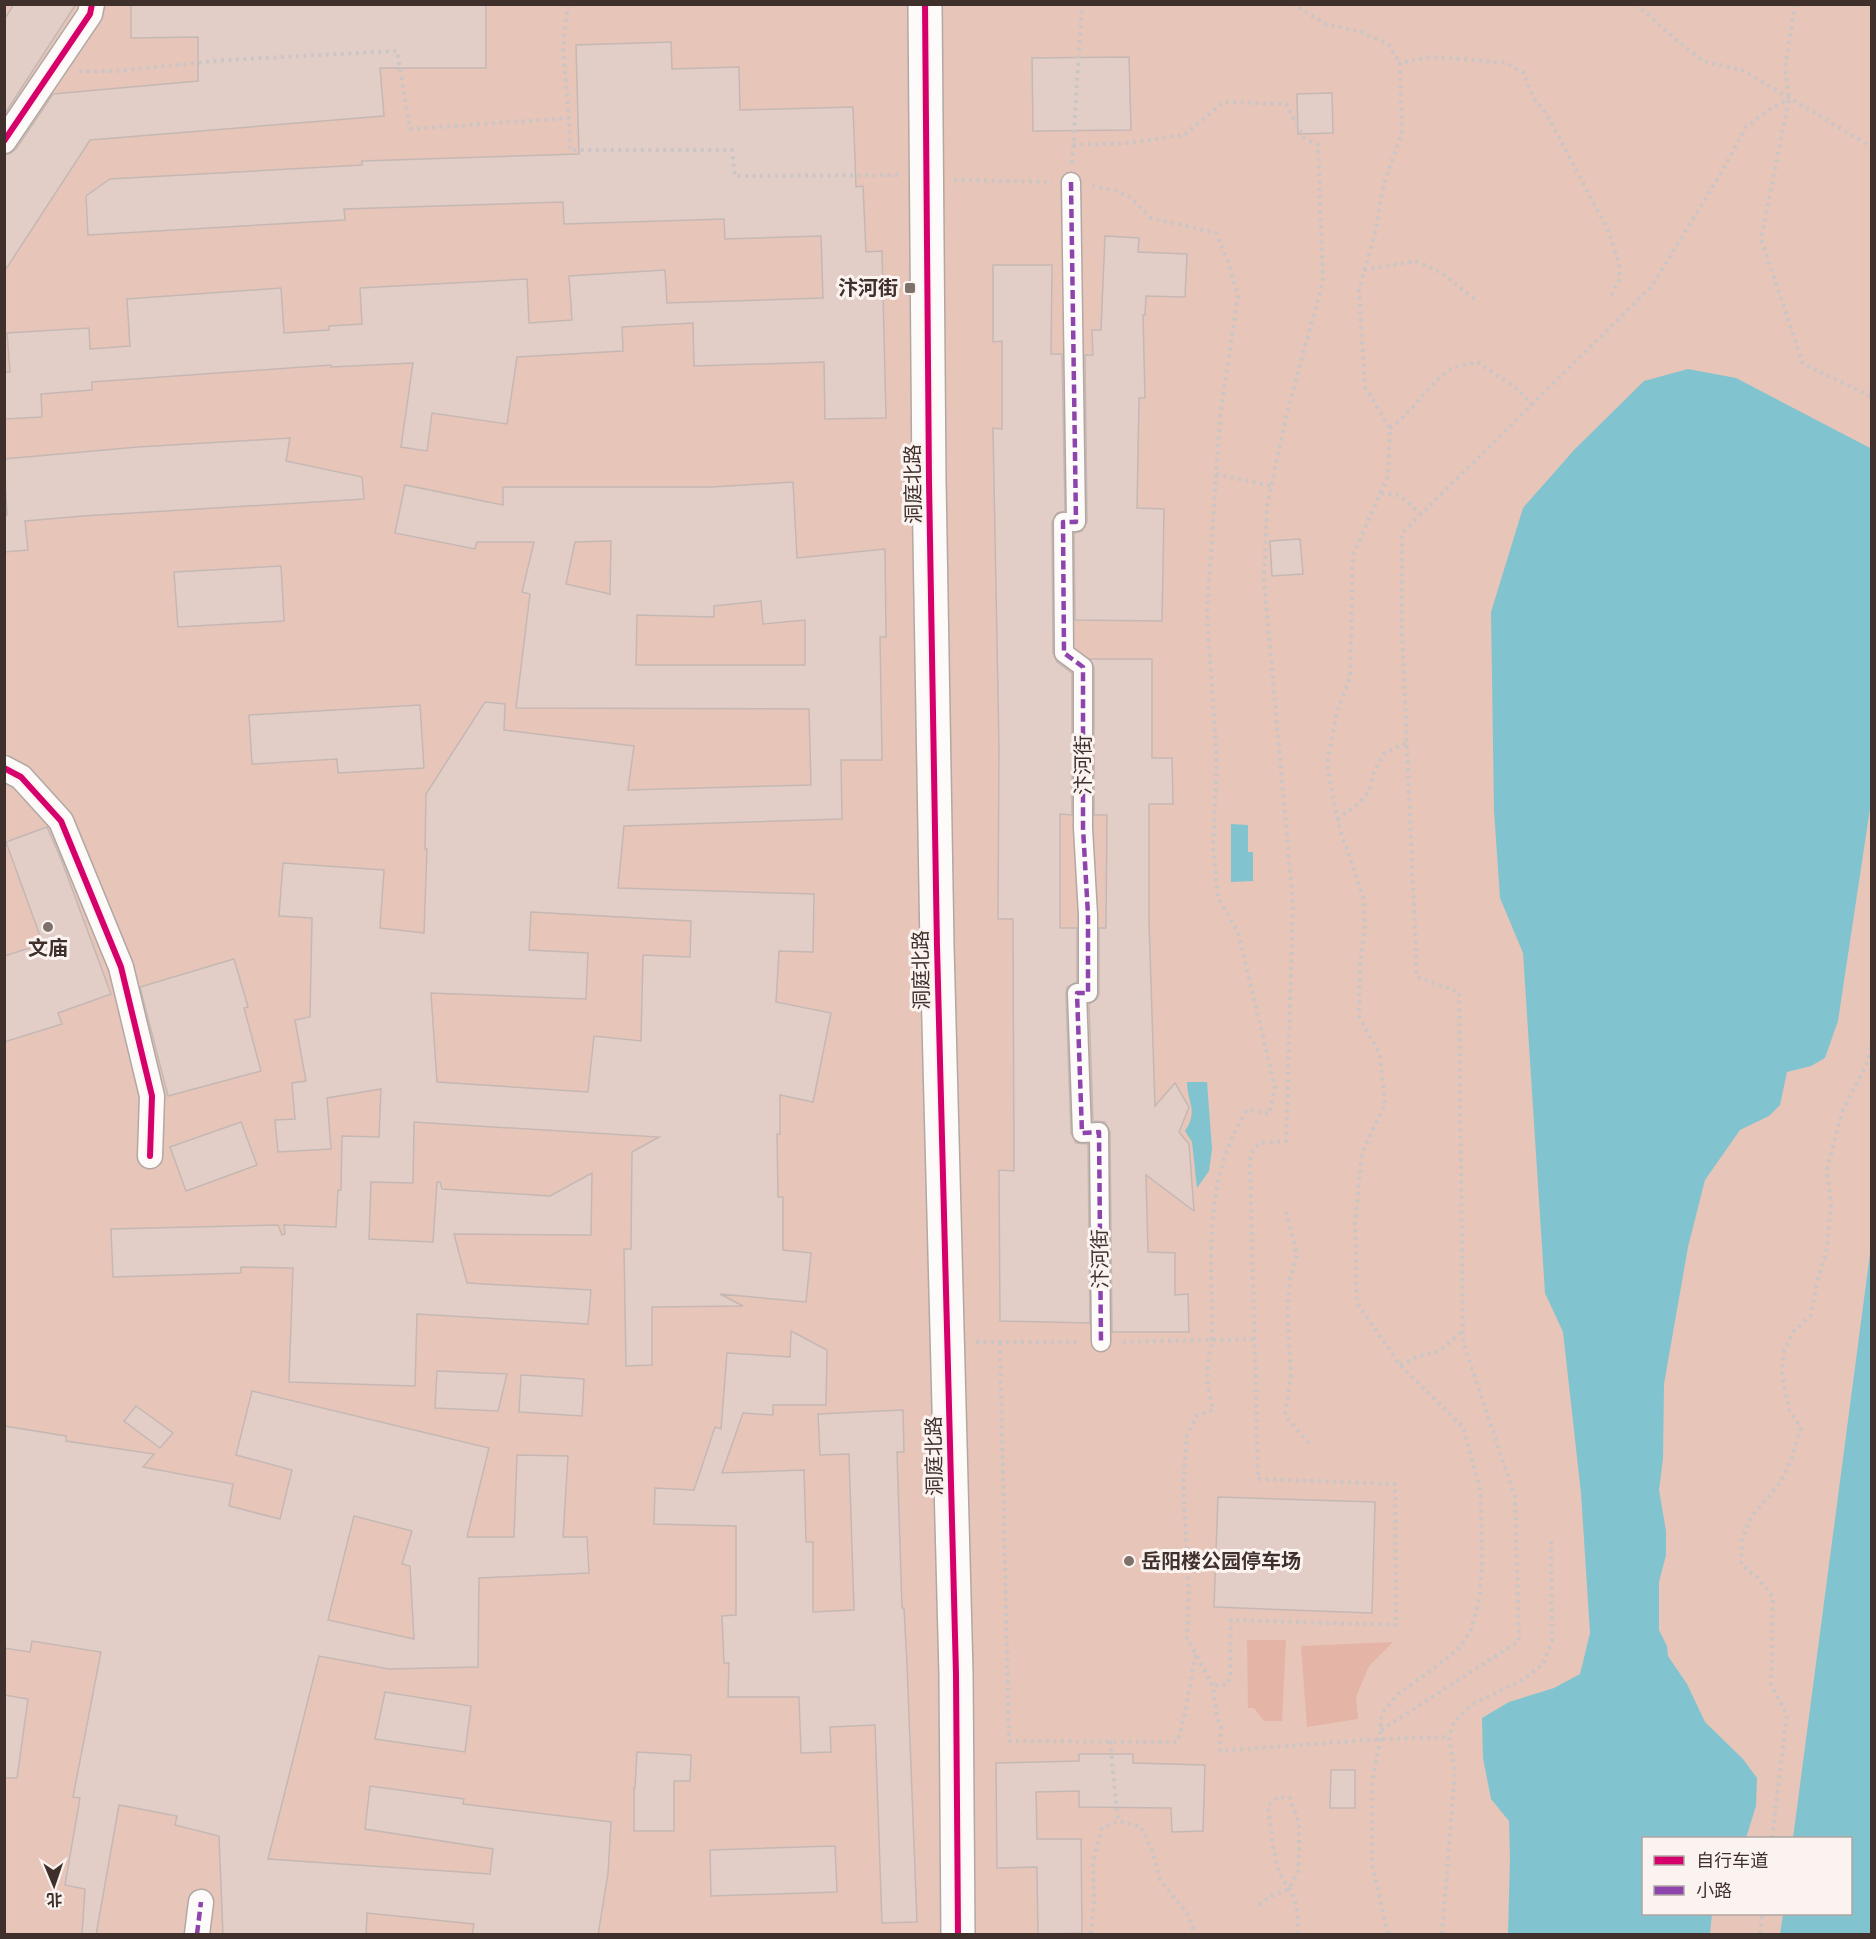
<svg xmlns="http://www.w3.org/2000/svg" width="1876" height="1939" font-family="'Space Grotesk','Noto Sans SC',sans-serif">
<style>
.green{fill:#e7c5b9;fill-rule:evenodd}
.forest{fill:#e4b5a6}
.water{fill:#81c4d0}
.building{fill:#e2cec7;stroke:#c5b8b4;stroke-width:1.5;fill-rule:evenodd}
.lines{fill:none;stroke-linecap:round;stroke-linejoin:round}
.pedestrian-casing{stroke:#b3a7a2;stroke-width:21}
.minor-casing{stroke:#b3a7a2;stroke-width:27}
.primary-casing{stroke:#b3a7a2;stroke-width:36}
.path{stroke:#cbc6c5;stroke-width:4;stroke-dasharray:3 4.5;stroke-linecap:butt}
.pedestrian{stroke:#fdfbfa;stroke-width:18}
.minor{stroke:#fdfbfa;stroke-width:24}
.primary{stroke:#fdfbfa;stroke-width:33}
.quiet{stroke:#8e44ad;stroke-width:4.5;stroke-dasharray:9 4.5;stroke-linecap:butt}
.cycleway-casing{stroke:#fbf3f0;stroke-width:10}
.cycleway{stroke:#d6006c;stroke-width:6}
.poi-dot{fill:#7e706b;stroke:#fbf3f0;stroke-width:2}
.labels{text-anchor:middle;stroke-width:6;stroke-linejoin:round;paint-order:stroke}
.poi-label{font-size:20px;font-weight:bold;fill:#3f302b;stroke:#fbf3f0;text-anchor:end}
.street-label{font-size:20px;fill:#3f302b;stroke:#fbf3f0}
</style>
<rect width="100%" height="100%" fill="#f3e6e1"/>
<!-- green -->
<path class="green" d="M5,5H1871V1934H5ZM1644,1838H1850V1914H1644Z"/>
<!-- forest -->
<g class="forest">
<path d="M1247,1640H1286L1282,1721H1264L1254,1708H1248Z"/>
<path d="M1393,1642L1369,1666L1356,1697L1358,1719L1307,1727L1301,1646Z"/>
</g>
<!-- water -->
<g class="water">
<path d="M1688,369L1736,378L1872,449L1871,802L1838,1021L1825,1058L1811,1066L1787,1072L1780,1105L1769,1116L1740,1130L1705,1180L1688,1247L1664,1384L1663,1458L1659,1490L1666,1531V1555L1659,1582V1630L1667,1646L1668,1656L1687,1684L1705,1722L1743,1759L1757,1778L1756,1806L1746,1838H1644V1914H1712L1710,1934H1508L1510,1857L1509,1821L1491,1799L1483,1758L1482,1718L1509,1702L1554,1688L1580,1674L1590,1633L1581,1493L1563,1332L1545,1293L1523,953L1500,898L1494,810L1491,612L1523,508L1574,450L1644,381Z"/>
<path d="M1231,824L1248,825V852H1253V881L1231,882Z"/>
<path d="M1187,1082H1207L1212,1149L1209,1171L1197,1188L1192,1142L1185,1131C1199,1111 1187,1102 1187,1082Z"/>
<path d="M1871,1246V1934H1780L1783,1914H1850V1838H1793Z"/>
</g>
<!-- building -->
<g class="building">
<path d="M14,4H76L4,115V20Z"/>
<path d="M131,4H486V68H380L384,116L90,140L4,272V155L11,153L16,149L53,94L198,81V37L131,38Z"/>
<path d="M671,42L672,69L739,67L740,110L853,107L856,187L863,186L866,252L882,251L886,418L825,419L824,362L694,366L693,323L622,327L623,351L517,357L507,424L432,413L427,451L401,447L413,363L331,367V365L92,382V390L41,394L42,417L4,419V372H10L7,333L89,328L90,349L130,346L127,299L281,288L284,333L329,330V326L362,324L360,288L527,279L529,323L572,320L569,276L665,270L667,303L823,298L821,236L725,239L724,219L564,224L563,202L344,209L345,220L88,235L86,196L110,179L362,165V161L579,154L576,45Z"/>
<path d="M1129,57L1131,130L1033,131L1032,58Z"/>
<path d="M1332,93L1333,133L1298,134L1297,94Z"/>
<path d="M1105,236L1139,238L1138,252L1187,254L1185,297L1146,296L1145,315H1143L1145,398H1139L1137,508L1164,509L1162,621L1075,620L1074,533L1082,531L1087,522L1085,355H1093L1092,330H1101Z"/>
<path d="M993,265H1052L1051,354H1062L1065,511L1057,513L1052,522L1053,653L1057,662L1072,673V815L1060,814V928H1077V982L1067,987L1066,993L1071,1133L1076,1143L1088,1144L1090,1323L1000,1321L999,1170L1014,1171L1013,919H998L999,747L993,428L1002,429V341L993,342Z"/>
<path d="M290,438L286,461L362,477L364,499L83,516L25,521L28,550L4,552V515H7L4,459L138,447Z"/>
<path d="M793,482L797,558L885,549L886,637H880L882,760H841L842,819L624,826L618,888L814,894L813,952L779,951L776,1002L831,1013L813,1102L780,1095V1134H777L778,1197H783V1250L811,1253L806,1302L720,1294L743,1306L652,1307V1365L626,1366L624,1249H631L632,1152L659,1137L414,1122L413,1183L371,1182L369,1239L433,1242L437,1182H440L442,1189L550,1196L592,1173L591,1235L454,1234L467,1283L591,1290L588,1324L417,1314L415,1386L289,1382L293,1268L241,1267V1273L113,1277L111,1229L278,1225L282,1235L285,1234L284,1225L336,1227L338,1190H341L342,1136L379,1137L381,1089L327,1098L331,1149L278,1152L275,1120L295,1119L292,1083L306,1081L295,1020L310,1017L312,918L279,916L283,863L384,870L380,928L424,933L427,849H425L426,794L485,702L505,704L504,730L634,746L628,790L811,785L809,709L516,708L530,594L522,592L534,542H477L475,549L395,533L405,485L503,505V487H712ZM611,541L610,594L566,584L575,542ZM761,601L763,624L805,620V665H636L637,615L714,617V606ZM531,912L691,921L690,957L643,955L641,1041L594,1036L588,1092L437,1082L431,993L586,999L588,953L529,950Z"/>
<path d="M1300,539L1303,574L1272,576L1270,541Z"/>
<path d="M281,566L284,621L178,627L174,572Z"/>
<path d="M1090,659H1152V758H1172L1173,804H1149V923L1155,1106L1175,1083L1189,1107L1179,1132L1189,1144L1194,1211L1146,1175L1148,1252L1175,1253V1295L1188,1294L1189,1332H1112L1110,1132L1105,1122L1093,1121L1089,1004L1097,999L1099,994V928H1106L1107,815H1094V667Z"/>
<path d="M420,705L424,768L338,773L337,759L252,764L249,715Z"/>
<path d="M47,827L61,859L111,994L58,1013L62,1024L4,1042V956L43,944L6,842Z"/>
<path d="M234,959L248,1007L244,1008L261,1071L168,1096L140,987Z"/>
<path d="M241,1122L257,1165L186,1191L170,1147Z"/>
<path d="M791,1331L827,1350L826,1405H773V1415L743,1413L722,1473L804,1470L806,1542H813V1612L854,1610L849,1454L820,1455L818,1414L903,1410L904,1452H897L902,1608H904L907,1664L917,1922L882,1923L875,1725L830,1727L831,1752L801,1753L799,1697H728L729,1663H724L722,1616L736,1615V1526L654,1524L655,1488L694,1490L715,1427L721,1429L727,1353L790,1357Z"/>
<path d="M437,1371L507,1374L498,1411L435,1408Z"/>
<path d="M521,1375L584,1379L582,1416L519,1412Z"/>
<path d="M252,1391L489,1448L467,1537H514L517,1455L568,1456L563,1537H587L589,1573L479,1578L478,1667L389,1669L319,1656L268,1859L490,1874L493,1849L365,1829L370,1786L464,1799L463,1804L611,1822L608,1873L598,1935H472L474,1924L367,1913L366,1935H223L219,1836L175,1825L177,1816L119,1805L96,1935H82L85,1889L65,1885L80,1798L73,1797L101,1652L32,1641L30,1652L4,1648V1426L66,1436V1441L154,1454L143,1467L233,1484L229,1506L280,1519L292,1470L236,1455ZM354,1516L412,1531L402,1564L410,1566L414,1639L328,1620Z"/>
<path d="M136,1406L173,1433L160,1448L124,1421Z"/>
<path d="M1218,1497L1375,1502L1372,1613L1214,1607Z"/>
<path d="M385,1692L471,1706L465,1752L375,1739Z"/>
<path d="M4,1695L28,1699L17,1778H4Z"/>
<path d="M637,1752L691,1755L690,1781H674V1831H634V1788H635Z"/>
<path d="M1079,1754H1133V1763L1205,1765L1203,1831L1172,1832L1171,1808L1079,1807V1791L1036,1792L1037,1839H1081L1082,1933L1038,1934L1037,1867L997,1868L996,1763L1079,1761Z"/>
<path d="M1331,1770H1355V1808H1330Z"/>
<path d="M835,1846L837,1892L711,1896L710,1850Z"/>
</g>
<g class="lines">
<!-- pedestrian casing -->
<g class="pedestrian-casing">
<path id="pedestrian" d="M1071,182L1076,522H1063L1064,653L1083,667V828L1088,915V993H1077L1082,1133L1099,1132L1101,1342"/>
</g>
<!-- minor casing -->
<g class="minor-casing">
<g id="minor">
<path d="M4,141L90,14L92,4"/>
<path d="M4,768L21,777L61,821L121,967L152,1096L150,1156"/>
<path d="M197,1934L201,1902"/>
</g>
</g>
<!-- primary casing -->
<g class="primary-casing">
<path id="primary" d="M925,4L929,481L937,946L956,1674L958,1934"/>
</g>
<!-- path -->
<g class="path">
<path d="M568,4L563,48L569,118"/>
<path d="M1292,4L1326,24L1361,32L1388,44L1400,63"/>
<path d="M1636,4L1675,39L1703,61L1742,70L1872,147"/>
<path d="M1795,4L1785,67L1789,99L1761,239L1803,364L1872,397"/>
<path d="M79,71H117L225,60L397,51L410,129L569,118L570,150H732L735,176L900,175"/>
<path d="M1073,145L1128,143L1184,135L1224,102L1286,104L1304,138L1318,145L1323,281L1286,417L1267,506L1264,581L1293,903L1286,1141L1260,1143L1251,1153L1250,1165L1258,1479L1395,1484L1396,1625L1231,1620L1230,1678L1227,1685L1213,1686"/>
<path d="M1072,163L1082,4"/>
<path d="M954,180L1052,182"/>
<path d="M1092,186L1114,190L1130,197L1151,218L1216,233L1228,261L1238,296L1220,417L1207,613L1217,762L1213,848L1218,897L1238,932L1275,1087L1269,1114L1248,1109C1202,1178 1212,1259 1212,1337C1212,1350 1206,1362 1207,1374C1207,1386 1211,1399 1213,1410L1197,1415L1187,1435L1183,1486L1189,1591L1187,1638L1213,1686L1217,1718L1221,1727L1220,1751L1380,1739L1449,1737"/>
<path d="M1364,270L1416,261L1442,273L1478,302"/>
<path d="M1390,428C1412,413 1432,379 1453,368C1460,365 1470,364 1477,362L1512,385L1532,404"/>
<path d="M1216,474L1271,486"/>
<path d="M1381,493L1399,495L1421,514"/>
<path d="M1337,819L1358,804L1369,792L1373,774L1384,753L1407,743"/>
<path d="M1286,1212L1297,1254L1290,1279L1287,1311L1291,1375L1285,1415L1312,1447"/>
<path d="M976,1342H1079"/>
<path d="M1123,1342L1254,1339"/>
<path d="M1000,1343L1009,1741L1177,1742C1187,1714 1189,1684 1196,1655"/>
<path d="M1400,1365L1416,1357L1439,1351L1462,1332"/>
<path d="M1381,1730L1519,1641L1515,1497L1463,1342L1459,992L1417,977L1402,632V533L1651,287L1720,175L1746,127L1768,110L1789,99"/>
<path d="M1110,1741L1118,1821"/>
<path d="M1772,1838L1787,1714L1771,1685L1773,1597L1756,1576L1741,1565L1742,1539L1751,1517L1780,1483L1791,1460L1801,1428L1789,1410L1782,1373L1784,1351L1794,1331L1811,1315L1818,1278L1826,1255L1831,1207L1827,1169L1842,1112L1868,1061L1872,1039"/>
<path d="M1259,1905L1269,1897L1289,1889L1298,1871L1299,1851V1824L1290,1798L1278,1797L1268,1805C1271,1828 1272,1854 1281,1876C1283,1880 1286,1884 1289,1888C1298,1903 1298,1918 1297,1934"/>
<path d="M1091,1934L1094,1903L1093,1861L1102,1828L1118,1821L1141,1827L1152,1850L1160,1880L1187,1913L1195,1934"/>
<path d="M1388,1934L1372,1864V1784L1380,1739L1381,1718L1386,1708L1398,1694L1445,1660L1461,1646L1471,1630L1480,1596L1482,1563L1481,1492L1463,1427L1400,1365L1357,1303L1355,1224L1362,1152L1385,1105L1380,1055L1359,1016L1360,967L1365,925L1363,897L1338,823L1327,764L1337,712L1350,677L1353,555L1388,476L1390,428L1365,387L1359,290L1375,233L1384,183L1402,133L1400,63L1431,57L1463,59L1506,63L1524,73L1532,95L1547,115L1609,232L1619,264L1620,279L1611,296"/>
<path d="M1442,1934L1455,1771L1449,1737L1454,1722L1471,1705L1524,1679L1543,1664L1552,1641L1551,1539"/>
<path d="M1760,1934L1762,1914"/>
</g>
<!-- pedestrian -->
<use href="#pedestrian" class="pedestrian"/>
<!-- minor -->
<use href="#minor" class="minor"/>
<!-- primary -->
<use href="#primary" class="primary"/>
<!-- quiet -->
<g class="quiet">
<path d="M1071,182L1076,522H1063L1064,653L1083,667V828L1088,915V993H1077L1082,1133L1099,1132L1101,1342"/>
<path d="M197,1934L201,1902"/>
</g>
<!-- cycleway casing -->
<g class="cycleway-casing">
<g id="cycleway">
<path d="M925,4L929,481L937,946L956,1674L958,1934"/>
<path d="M4,141L90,14L92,4"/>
<path d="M4,768L21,777L61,821L121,967L152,1096L150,1156"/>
</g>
</g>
<!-- cycleway -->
<use href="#cycleway" class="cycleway"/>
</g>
<!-- markers -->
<g class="poi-dot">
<rect x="904" y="282" width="12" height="12" rx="3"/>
<circle cx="48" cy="927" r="6"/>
<circle cx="1129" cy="1561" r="6"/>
</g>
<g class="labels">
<!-- poi labels -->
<g class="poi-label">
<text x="898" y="295">汴河街</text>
<text x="48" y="955" text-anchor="middle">文庙</text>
<text x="1141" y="1568" text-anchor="start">岳阳楼公园停车场</text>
</g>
<!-- street labels -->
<g class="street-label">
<text transform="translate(913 484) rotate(-91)" y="7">洞庭北路</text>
<text transform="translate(1083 765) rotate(-90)" y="7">汴河街</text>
<text transform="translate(921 970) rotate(-91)" y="7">洞庭北路</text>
<text transform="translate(1100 1259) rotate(-91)" y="7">汴河街</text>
<text transform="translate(934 1456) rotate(-91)" y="7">洞庭北路</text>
</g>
</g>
<!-- border -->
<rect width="1876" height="1939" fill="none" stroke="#3f302b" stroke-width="12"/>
<!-- legend -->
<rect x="1642" y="1837" width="210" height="78" fill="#fbf3f0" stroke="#b0a5a1" stroke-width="1.5"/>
<rect x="1654" y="1856" width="30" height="9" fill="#d6006c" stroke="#b0a5a1" stroke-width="1.5"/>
<text x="1696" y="1867" font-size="18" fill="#3f302b">自行车道</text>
<rect x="1654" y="1886" width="30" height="9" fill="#8e44ad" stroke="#b0a5a1" stroke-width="1.5"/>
<text x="1696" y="1897" font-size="18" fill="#3f302b">小路</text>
<!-- north arrow -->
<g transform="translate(54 1885) rotate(178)" stroke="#fbf3f0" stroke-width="4.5" paint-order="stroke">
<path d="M0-4.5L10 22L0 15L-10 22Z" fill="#3f302b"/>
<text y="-9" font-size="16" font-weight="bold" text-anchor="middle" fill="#3f302b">北</text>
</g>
</svg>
